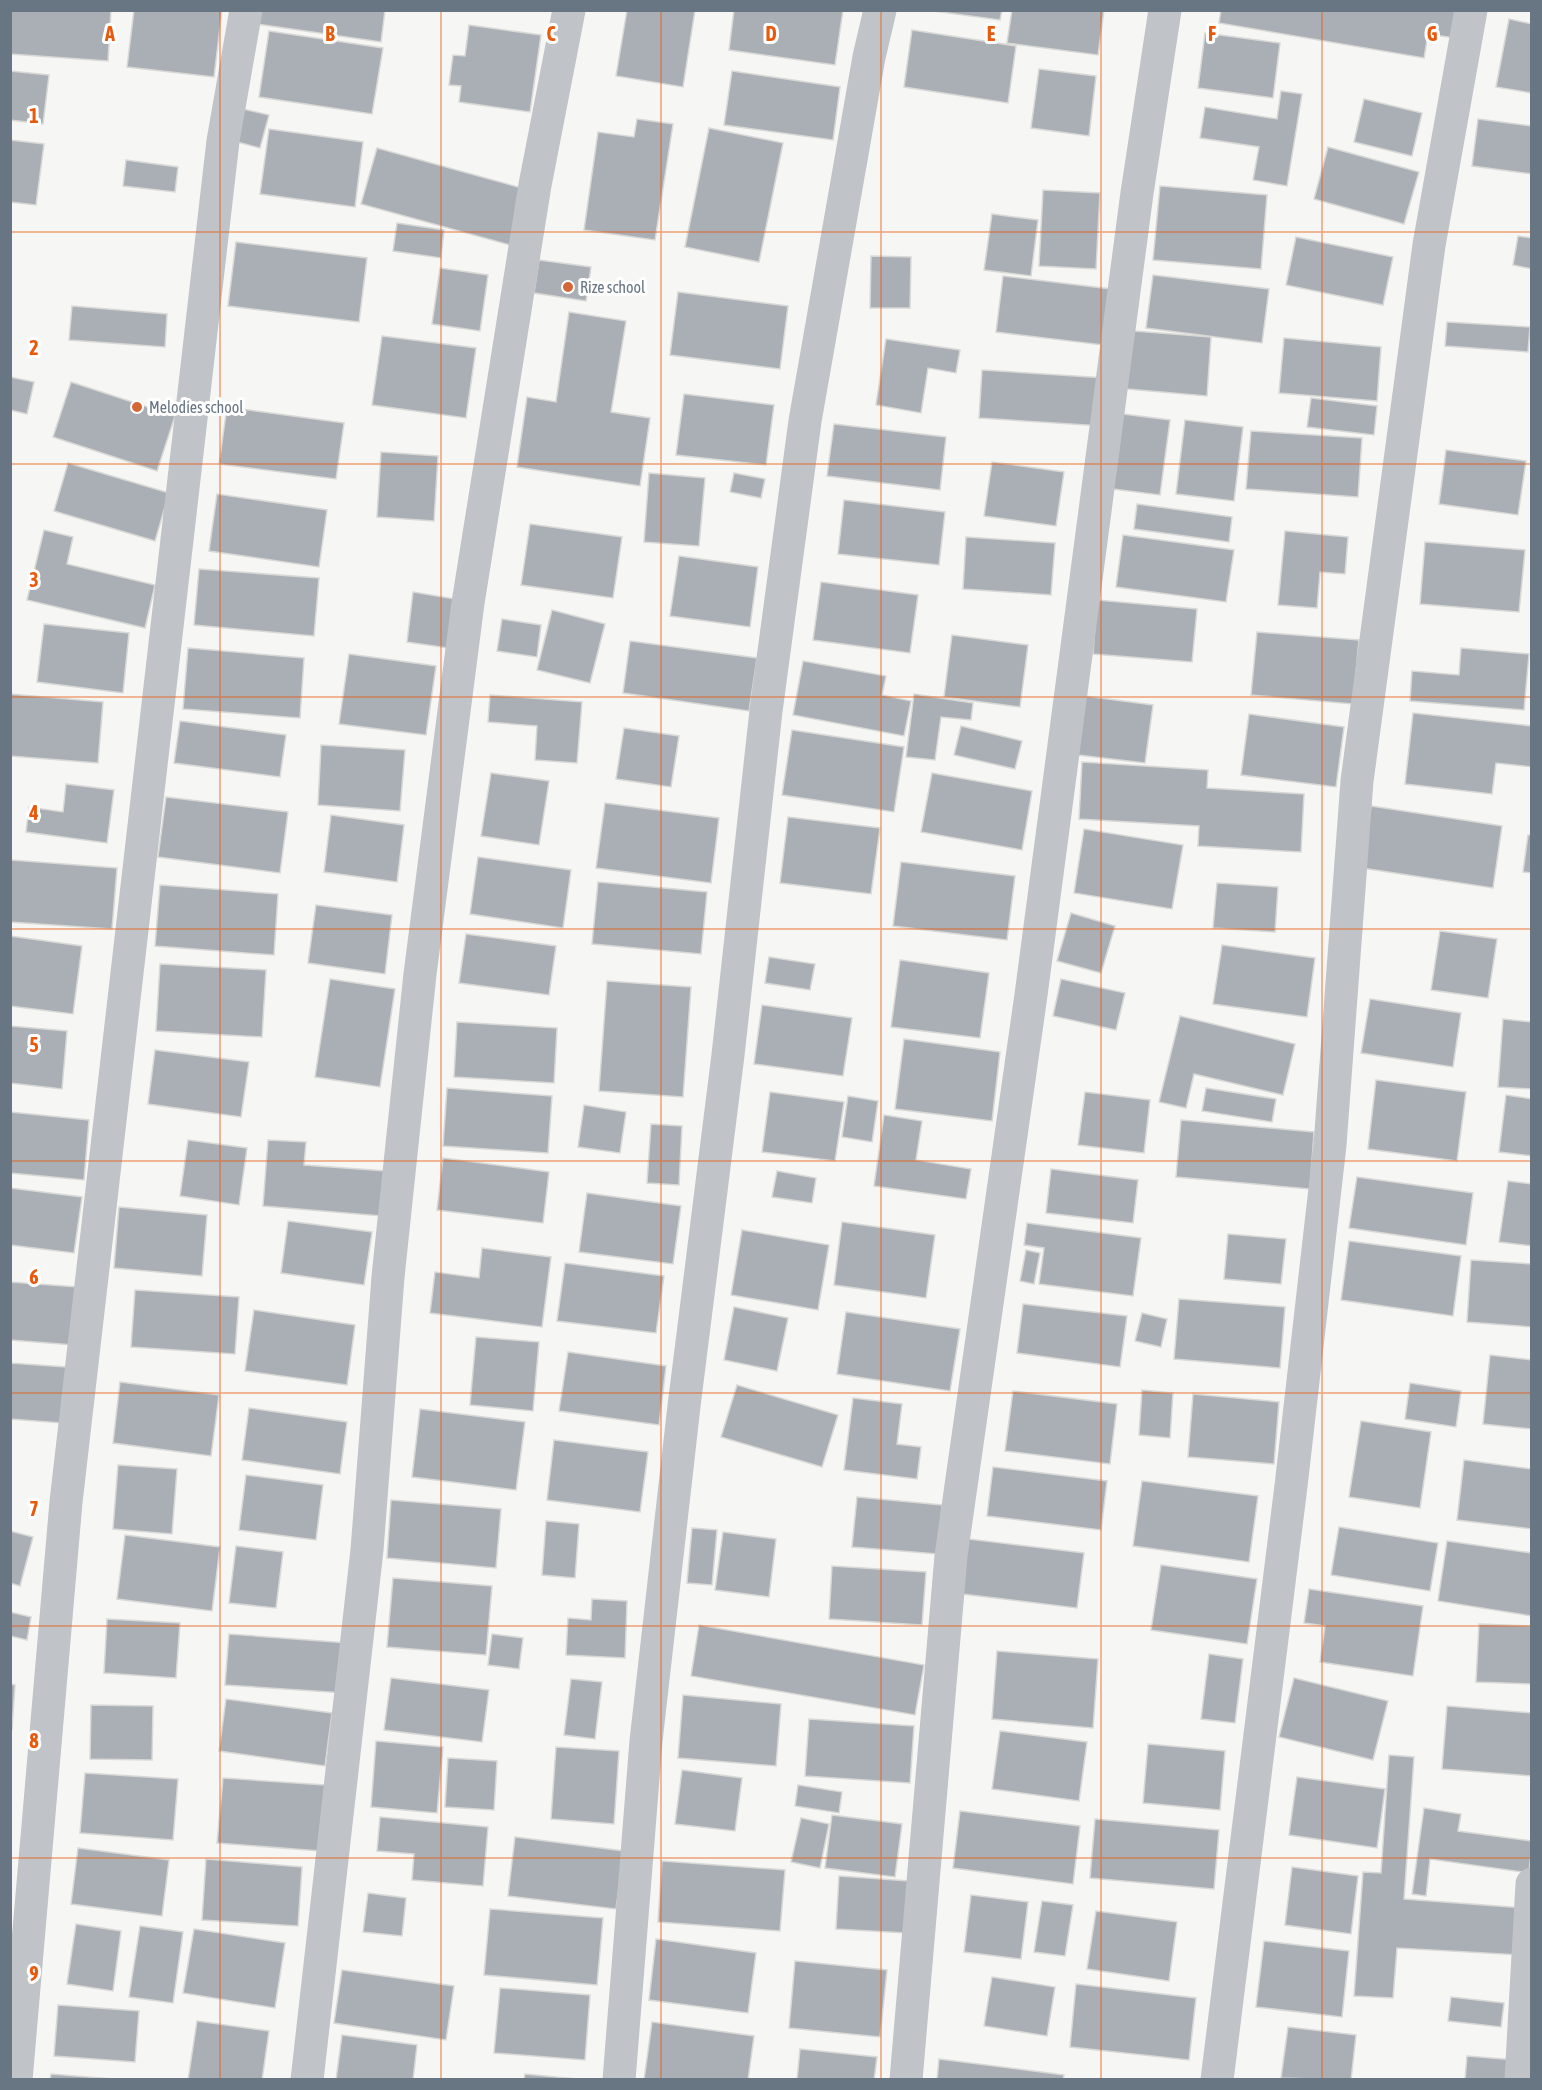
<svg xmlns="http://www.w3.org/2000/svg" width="1542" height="2090" font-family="'Asap Condensed',sans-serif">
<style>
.building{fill:#a9afb5;stroke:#d8d8d6;stroke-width:1.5}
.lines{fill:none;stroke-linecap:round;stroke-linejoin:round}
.minor{stroke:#c0c3c7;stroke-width:33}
.grid{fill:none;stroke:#e8590c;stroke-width:1.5;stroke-opacity:0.55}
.poi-dot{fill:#d36738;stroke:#fff;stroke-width:2}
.labels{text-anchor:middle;stroke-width:6;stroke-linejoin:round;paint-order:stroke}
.poi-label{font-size:16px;fill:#687582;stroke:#fff;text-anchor:start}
.grid-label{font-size:20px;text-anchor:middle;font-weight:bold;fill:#e8590c;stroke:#fff;stroke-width:6;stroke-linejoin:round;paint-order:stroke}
</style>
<rect width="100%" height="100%" fill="#f6f7f4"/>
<!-- building -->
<g class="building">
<path d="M10,10H111L108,61L10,54Z"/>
<path d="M134,10H222L214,77L127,67Z"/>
<path d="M259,10H385L381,42L257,24Z"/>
<path d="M627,10H695L683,87L616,76Z"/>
<path d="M734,10H843L835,65L729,50Z"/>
<path d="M926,10H1002L1000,20Z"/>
<path d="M1012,10H1104L1098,55L1007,43Z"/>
<path d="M1221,10H1459L1455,38L1428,34L1424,58L1219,23Z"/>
<path d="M1509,19L1532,24V93L1496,87Z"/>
<path d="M469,25L541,35L530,112L459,102L461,86L449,85L453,55L465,56Z"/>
<path d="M912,30L1016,46L1008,103L904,87Z"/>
<path d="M269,31L383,48L372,114L259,97Z"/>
<path d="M1205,33L1280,43L1273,98L1198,88Z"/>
<path d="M1039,69L1096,76L1089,136L1031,128Z"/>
<path d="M10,71L49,75L43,124L10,120Z"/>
<path d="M732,71L840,87L833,140L724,125Z"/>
<path d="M1281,91L1302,94L1287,186L1253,180L1259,147L1200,138L1205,107L1277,119Z"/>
<path d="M1364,99L1422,113L1412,156L1354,142Z"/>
<path d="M234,107L269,115L260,148L226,139Z"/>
<path d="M637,119L673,124L655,240L584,230L598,132L634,137Z"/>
<path d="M1478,119L1532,126V174L1472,166Z"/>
<path d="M709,128L783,143L759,262L685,247Z"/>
<path d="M269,129L363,142L355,207L260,194Z"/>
<path d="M10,140L44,144L36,205L10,202Z"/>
<path d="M1328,147L1419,172L1404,224L1314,199Z"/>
<path d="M377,148L525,189L510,245L361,204Z"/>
<path d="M126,160L178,167L175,192L123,186Z"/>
<path d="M1160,186L1267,195L1261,269L1153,260Z"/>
<path d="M1043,190L1100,193L1096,269L1039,266Z"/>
<path d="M992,214L1038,220L1031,276L984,270Z"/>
<path d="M397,223L444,230L441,258L393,251Z"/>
<path d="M1518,236L1532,238V269L1513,265Z"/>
<path d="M1296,237L1393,257L1383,305L1286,285Z"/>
<path d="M236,242L367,258L359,322L228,306Z"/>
<path d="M871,256L911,257L910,308H870Z"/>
<path d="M539,260L591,267L586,301L534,293Z"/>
<path d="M440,268L488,275L480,331L432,324Z"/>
<path d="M1153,275L1269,289L1262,343L1146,328Z"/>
<path d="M1003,276L1111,289L1103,345L996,332Z"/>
<path d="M678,292L788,306L780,369L670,355Z"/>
<path d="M72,306L167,314L165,347L69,340Z"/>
<path d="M569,312L626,321L611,412L650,418L640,486L517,467L527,397L556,402Z"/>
<path d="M1447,322L1530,327L1528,352L1445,346Z"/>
<path d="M1121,330L1211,337L1207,396L1116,388Z"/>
<path d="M382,336L476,348L466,418L372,405Z"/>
<path d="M1284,338L1381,347L1377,401L1279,393Z"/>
<path d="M886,339L960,350L956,373L928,368L921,413L876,405Z"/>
<path d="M982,370L1106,378L1103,426L979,418Z"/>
<path d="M10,377L34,382L27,414L10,410Z"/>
<path d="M71,382L175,416L157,471L53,437Z"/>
<path d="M684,394L774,405L766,465L676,455Z"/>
<path d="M1311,398L1377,406L1374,435L1307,427Z"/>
<path d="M227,407L344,423L336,479L219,464Z"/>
<path d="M1123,414L1170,420L1160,495L1113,489Z"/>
<path d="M1185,420L1243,427L1234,501L1176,494Z"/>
<path d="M834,424L946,437L940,490L827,476Z"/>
<path d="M1251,431L1362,438L1358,497L1246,489Z"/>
<path d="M1446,450L1526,461L1518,515L1439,504Z"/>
<path d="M381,452L438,456L434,521L377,517Z"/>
<path d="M992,462L1064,472L1056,526L984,516Z"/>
<path d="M68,463L169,493L155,541L54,511Z"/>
<path d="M649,473L705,478L699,546L644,542Z"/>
<path d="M734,473L765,479L761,498L730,492Z"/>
<path d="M217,494L327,510L319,567L209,551Z"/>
<path d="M844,500L945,512L939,565L838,554Z"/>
<path d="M1137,504L1232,517L1229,542L1134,529Z"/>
<path d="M530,524L622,537L613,598L521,585Z"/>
<path d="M44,530L73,537L67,564L155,585L145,628L27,600Z"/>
<path d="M1285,531L1348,537L1345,574L1320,572L1317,608L1278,605Z"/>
<path d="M1123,535L1234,550L1226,602L1116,587Z"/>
<path d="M966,537L1055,543L1051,595L963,589Z"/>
<path d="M1425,542L1525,550L1519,612L1420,604Z"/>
<path d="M679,556L758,567L750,627L670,616Z"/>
<path d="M199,569L319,578L314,636L194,625Z"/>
<path d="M821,582L918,595L910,653L813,640Z"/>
<path d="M413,592L455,599L448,648L407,642Z"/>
<path d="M1097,600L1197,609L1192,662L1093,654Z"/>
<path d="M552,610L605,624L590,683L537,670Z"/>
<path d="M502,619L541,625L537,657L497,651Z"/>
<path d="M44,624L129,633L123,693L37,682Z"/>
<path d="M1257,632L1359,640L1353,704L1251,695Z"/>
<path d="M952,635L1028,645L1020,707L944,697Z"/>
<path d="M630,641L757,658L749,711L623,693Z"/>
<path d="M188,648L304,658L300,718L183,709Z"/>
<path d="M1461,648L1529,654L1524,710L1410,701L1412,671L1459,675Z"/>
<path d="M349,654L436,666L426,735L339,724Z"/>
<path d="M803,661L886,676L882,695L911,701L904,736L793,715Z"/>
<path d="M10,694L103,702L98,763L10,756Z"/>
<path d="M914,694L973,703L971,720L941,717L935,760L906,757Z"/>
<path d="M490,695L582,702L577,763L535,760L537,726L488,722Z"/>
<path d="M1085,696L1153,705L1145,763L1078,755Z"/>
<path d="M1413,713L1532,726V767L1496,763L1492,794L1405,784Z"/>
<path d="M1249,714L1344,727L1336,787L1241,775Z"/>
<path d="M180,721L286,735L280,777L174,763Z"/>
<path d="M961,726L1022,741L1015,769L954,755Z"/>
<path d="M624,728L679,736L671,787L616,779Z"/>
<path d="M792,730L904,747L894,812L782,795Z"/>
<path d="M321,745L405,750L400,811L318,805Z"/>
<path d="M1082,762L1208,770L1207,788L1304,794L1301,852L1198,846L1199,826L1079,819Z"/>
<path d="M491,773L549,781L539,845L481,836Z"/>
<path d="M932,773L1032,791L1022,850L921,832Z"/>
<path d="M66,784L114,790L107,843L26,832L29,807L63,812Z"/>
<path d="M166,797L288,812L280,873L158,857Z"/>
<path d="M605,803L719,818L711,883L596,868Z"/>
<path d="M1371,806L1502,826L1493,888L1362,868Z"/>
<path d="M331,815L404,825L397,882L324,872Z"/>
<path d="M788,817L880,828L871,894L780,883Z"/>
<path d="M1084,829L1183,845L1172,909L1074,893Z"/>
<path d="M1528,835H1532V873L1523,872Z"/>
<path d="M478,857L571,870L563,928L470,914Z"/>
<path d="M11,860L117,868L112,929L10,922Z"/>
<path d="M901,862L1015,876L1007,940L893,926Z"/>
<path d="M598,882L707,892L701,954L592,944Z"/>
<path d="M1217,883L1278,887L1275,932L1213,928Z"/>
<path d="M160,885L278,894L274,955L155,946Z"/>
<path d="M316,905L392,915L385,974L308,963Z"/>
<path d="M1071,913L1115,926L1101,973L1057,961Z"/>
<path d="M1440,931L1497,939L1488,998L1431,990Z"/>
<path d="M466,934L556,946L549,995L459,983Z"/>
<path d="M10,936L82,946L73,1014L10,1006Z"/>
<path d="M1222,945L1315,958L1307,1017L1213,1004Z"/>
<path d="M769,957L815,964L810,990L765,983Z"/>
<path d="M900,960L989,973L980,1038L891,1027Z"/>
<path d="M160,964L266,970L262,1037L156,1031Z"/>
<path d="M330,979L395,989L380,1087L315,1077Z"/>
<path d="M1061,979L1125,993L1116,1030L1053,1016Z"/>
<path d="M607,981L691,987L683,1097L599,1091Z"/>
<path d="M1370,999L1461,1013L1453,1067L1361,1053Z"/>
<path d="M762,1005L852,1018L843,1076L754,1064Z"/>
<path d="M1180,1016L1295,1044L1283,1095L1194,1074L1186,1108L1159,1102Z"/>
<path d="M1503,1019L1532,1022V1089L1498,1087Z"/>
<path d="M457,1022L557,1028L554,1083L454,1077Z"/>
<path d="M10,1026L67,1031L62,1089L10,1083Z"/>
<path d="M904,1039L1000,1052L992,1121L895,1109Z"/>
<path d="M155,1050L249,1062L241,1117L148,1104Z"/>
<path d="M1376,1080L1466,1092L1457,1161L1368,1149Z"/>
<path d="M447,1088L552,1096L548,1153L443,1146Z"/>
<path d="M1206,1088L1276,1099L1272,1122L1202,1111Z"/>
<path d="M770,1092L844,1102L835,1161L762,1152Z"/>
<path d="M1085,1092L1150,1100L1144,1153L1078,1145Z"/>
<path d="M1506,1095L1532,1099V1156L1499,1152Z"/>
<path d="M848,1096L878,1101L872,1142L842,1137Z"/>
<path d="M584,1105L626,1112L620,1153L578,1147Z"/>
<path d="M10,1112L89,1120L84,1180L10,1173Z"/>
<path d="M884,1115L922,1121L916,1160L971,1169L966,1199L874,1186Z"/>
<path d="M1181,1120L1314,1132L1310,1189L1176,1177Z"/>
<path d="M651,1124L682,1126L679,1185L647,1183Z"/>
<path d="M188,1140L247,1148L239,1205L180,1196Z"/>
<path d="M268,1140L306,1142L304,1165L386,1171L382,1216L263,1206Z"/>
<path d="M443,1158L549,1172L543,1223L437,1210Z"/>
<path d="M1051,1169L1138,1180L1133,1223L1046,1213Z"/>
<path d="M777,1171L816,1178L812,1203L772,1197Z"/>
<path d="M1357,1177L1473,1193L1466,1245L1349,1228Z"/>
<path d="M1508,1181L1532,1184V1246L1499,1242Z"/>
<path d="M10,1188L82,1197L74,1253L10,1245Z"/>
<path d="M587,1193L681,1206L673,1264L579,1252Z"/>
<path d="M119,1207L207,1215L202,1276L114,1268Z"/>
<path d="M288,1221L372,1232L364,1285L281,1273Z"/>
<path d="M842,1222L935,1235L926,1298L834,1285Z"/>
<path d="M1027,1223L1141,1238L1133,1296L1039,1284L1044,1248L1024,1245Z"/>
<path d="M742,1230L829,1245L818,1310L731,1295Z"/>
<path d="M1228,1234L1286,1239L1281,1284L1224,1279Z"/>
<path d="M1349,1241L1461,1256L1453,1316L1341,1300Z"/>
<path d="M482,1248L551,1257L542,1327L430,1313L435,1272L479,1278Z"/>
<path d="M1026,1250L1040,1253L1034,1284L1020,1281Z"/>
<path d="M1471,1260L1532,1264V1327L1467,1322Z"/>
<path d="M565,1263L664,1276L656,1333L557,1321Z"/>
<path d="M10,1282L78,1287L74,1345L10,1340Z"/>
<path d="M135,1290L239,1297L235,1354L131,1347Z"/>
<path d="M1179,1299L1285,1307L1280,1368L1174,1359Z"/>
<path d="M1023,1304L1127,1316L1120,1367L1017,1353Z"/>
<path d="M734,1307L788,1318L777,1371L724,1360Z"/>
<path d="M254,1310L355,1325L347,1385L245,1371Z"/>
<path d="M846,1312L960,1329L950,1391L837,1374Z"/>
<path d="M1142,1313L1167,1319L1161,1347L1135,1341Z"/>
<path d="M476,1337L539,1342L533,1411L470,1405Z"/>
<path d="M568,1352L666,1366L659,1425L559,1411Z"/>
<path d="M1490,1355L1532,1360V1429L1483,1424Z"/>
<path d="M10,1363L66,1367L62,1423L10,1419Z"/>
<path d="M120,1382L219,1395L211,1456L113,1443Z"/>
<path d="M1410,1383L1461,1391L1456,1427L1405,1419Z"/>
<path d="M737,1385L838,1415L822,1467L721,1437Z"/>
<path d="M1142,1390L1173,1393L1170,1438L1139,1435Z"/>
<path d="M1013,1391L1117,1404L1110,1464L1005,1451Z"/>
<path d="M1193,1394L1279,1402L1274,1464L1188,1457Z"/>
<path d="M853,1398L902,1404L897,1444L921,1447L917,1479L844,1470Z"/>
<path d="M249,1408L347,1422L340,1474L242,1460Z"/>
<path d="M420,1409L525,1422L516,1490L412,1477Z"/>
<path d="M1361,1421L1431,1432L1420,1508L1349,1497Z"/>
<path d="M554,1440L648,1452L640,1512L547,1500Z"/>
<path d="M1464,1460L1532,1469V1529L1457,1520Z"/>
<path d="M118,1465L177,1469L172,1534L113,1529Z"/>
<path d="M993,1467L1107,1481L1101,1530L987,1516Z"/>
<path d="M246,1475L323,1485L316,1540L239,1530Z"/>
<path d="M1142,1481L1258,1496L1249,1562L1133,1546Z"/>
<path d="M857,1497L942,1505L938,1554L852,1547Z"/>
<path d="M391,1500L501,1509L496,1568L387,1558Z"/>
<path d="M546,1521L579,1524L575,1578L542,1575Z"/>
<path d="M1339,1527L1438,1543L1430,1591L1331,1575Z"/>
<path d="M692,1528L717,1530L712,1585L687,1583Z"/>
<path d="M10,1531L33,1537L20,1586L10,1583Z"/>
<path d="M723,1532L776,1539L769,1597L715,1590Z"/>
<path d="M125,1535L220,1547L212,1611L117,1599Z"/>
<path d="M960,1538L1084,1553L1077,1608L954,1593Z"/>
<path d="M1447,1541L1532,1553V1616L1438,1601Z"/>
<path d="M236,1546L283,1552L276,1608L229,1603Z"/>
<path d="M1161,1565L1257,1579L1247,1644L1151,1630Z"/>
<path d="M832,1566L926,1572L922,1625L829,1619Z"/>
<path d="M393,1578L492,1586L486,1655L387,1647Z"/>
<path d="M1309,1589L1423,1606L1413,1676L1320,1662L1325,1626L1304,1623Z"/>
<path d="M592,1599L627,1601L625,1658L566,1655L568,1618L591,1620Z"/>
<path d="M10,1612L31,1617L27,1640L10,1636Z"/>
<path d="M107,1619L180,1623L176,1678L104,1673Z"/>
<path d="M1479,1624L1532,1626V1684L1476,1682Z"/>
<path d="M699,1625L924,1665L915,1715L691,1676Z"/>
<path d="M229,1634L348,1643L345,1693L225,1685Z"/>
<path d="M492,1634L523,1638L519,1669L488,1665Z"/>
<path d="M997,1651L1098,1659L1093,1728L992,1719Z"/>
<path d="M1209,1654L1243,1659L1235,1723L1201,1719Z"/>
<path d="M391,1678L489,1690L482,1742L384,1730Z"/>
<path d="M1294,1678L1388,1701L1373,1760L1279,1737Z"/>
<path d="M571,1679L602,1682L595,1739L564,1735Z"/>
<path d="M10,1684L15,1685L12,1729H10Z"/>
<path d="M683,1695L781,1704L776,1766L678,1758Z"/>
<path d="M226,1699L332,1713L325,1766L219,1751Z"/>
<path d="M91,1705L153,1706L152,1760L90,1759Z"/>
<path d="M1447,1706L1532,1713V1776L1442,1769Z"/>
<path d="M809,1719L914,1726L910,1783L805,1776Z"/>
<path d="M1000,1731L1087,1742L1079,1801L992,1789Z"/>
<path d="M376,1741L443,1747L437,1813L371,1807Z"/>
<path d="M1148,1744L1225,1751L1220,1810L1143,1803Z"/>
<path d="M556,1747L619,1751L614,1824L551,1819Z"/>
<path d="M1389,1755L1414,1757L1404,1899L1524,1908L1521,1955L1397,1948L1393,1998L1354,1996L1363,1872L1381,1873Z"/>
<path d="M448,1758L497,1761L494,1810L445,1807Z"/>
<path d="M682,1770L742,1778L735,1831L675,1824Z"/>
<path d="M85,1773L178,1779L173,1840L80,1833Z"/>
<path d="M1297,1777L1385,1789L1377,1848L1289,1835Z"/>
<path d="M223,1778L325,1785L320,1851L217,1843Z"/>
<path d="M798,1785L842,1792L839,1813L795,1806Z"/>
<path d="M1424,1808L1461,1814L1458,1831L1532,1841L1529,1873L1430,1859L1426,1896L1412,1894Z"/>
<path d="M960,1811L1080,1826L1073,1884L953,1868Z"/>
<path d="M832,1815L902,1824L895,1877L825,1868Z"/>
<path d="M380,1817L488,1827L483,1886L412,1880L414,1854L377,1851Z"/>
<path d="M801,1818L829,1824L820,1868L791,1862Z"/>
<path d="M1095,1819L1219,1830L1214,1889L1090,1878Z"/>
<path d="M515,1837L624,1851L616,1909L508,1896Z"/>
<path d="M78,1848L169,1860L162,1916L71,1904Z"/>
<path d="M206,1859L302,1867L298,1926L202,1920Z"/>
<path d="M662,1861L785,1870L780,1931L658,1922Z"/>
<path d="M1292,1867L1358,1876L1351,1934L1285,1925Z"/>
<path d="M839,1876L909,1881L906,1933L836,1929Z"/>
<path d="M368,1893L406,1898L402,1936L363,1932Z"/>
<path d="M971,1895L1028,1902L1021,1959L964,1952Z"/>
<path d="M1042,1901L1073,1905L1065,1956L1034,1952Z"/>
<path d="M490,1909L603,1918L597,1985L484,1975Z"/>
<path d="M1096,1911L1177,1922L1169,1981L1087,1969Z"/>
<path d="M76,1924L121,1931L113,1991L67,1984Z"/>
<path d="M140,1926L183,1932L173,2003L129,1997Z"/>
<path d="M194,1929L285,1943L275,2008L183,1993Z"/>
<path d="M656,1939L756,1953L748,2013L649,2000Z"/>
<path d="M1264,1941L1349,1951L1342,2017L1256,2007Z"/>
<path d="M795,1961L887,1970L880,2037L789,2028Z"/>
<path d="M342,1970L454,1986L446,2040L334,2023Z"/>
<path d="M992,1977L1055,1987L1047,2036L984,2026Z"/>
<path d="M1076,1984L1196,1998L1189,2060L1070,2047Z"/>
<path d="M500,1988L590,1995L585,2060L494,2053Z"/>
<path d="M1451,1997L1504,2003L1501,2027L1448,2021Z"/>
<path d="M58,2005L139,2011L135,2062L54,2056Z"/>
<path d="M197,2021L269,2031L262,2080H188Z"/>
<path d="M652,2022L754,2036L748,2080H644Z"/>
<path d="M1288,2027L1356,2035L1351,2080L1281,2078Z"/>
<path d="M342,2035L417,2045L413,2080H336Z"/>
<path d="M800,2049L877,2057L874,2080H797Z"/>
<path d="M1467,2056L1515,2060L1513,2080H1465Z"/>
<path d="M939,2059L1064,2075L1063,2080H937Z"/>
<path d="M51,2074L125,2080H50Z"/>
<path d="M525,2074L577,2079L524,2080Z"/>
</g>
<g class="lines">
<!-- minor -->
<g class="minor">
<path d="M16,2080L66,1502L223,141L246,10"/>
<path d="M307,2080L367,1550L388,1277L420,974L468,603L535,185L569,10"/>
<path d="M619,2080L646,1741L684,1406L728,1055L766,711L805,421L869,57L880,10"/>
<path d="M906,2080L951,1556L1031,995L1137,193L1165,10"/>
<path d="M1217,2080L1291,1486L1330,1145L1357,781L1429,245L1471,10"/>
<path d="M1521,2080L1532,1884"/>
</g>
</g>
<!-- grid -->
<path class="grid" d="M220,10V2080M441,10V2080M661,10V2080M881,10V2080M1101,10V2080M1322,10V2080M10,232H1532M10,464H1532M10,697H1532M10,929H1532M10,1161H1532M10,1393H1532M10,1626H1532M10,1858H1532"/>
<!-- markers -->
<g class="poi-dot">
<circle cx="568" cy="287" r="6"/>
<circle cx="137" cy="407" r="6"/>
</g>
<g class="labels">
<!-- poi labels -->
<g class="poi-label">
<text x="580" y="293">Rize school</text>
<text x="149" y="413">Melodies school</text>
</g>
</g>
<g class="grid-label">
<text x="110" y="41">A</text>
<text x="330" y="41">B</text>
<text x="551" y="41">C</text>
<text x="771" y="41">D</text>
<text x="991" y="41">E</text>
<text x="1212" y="41">F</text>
<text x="1432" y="41">G</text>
<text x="34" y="123">1</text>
<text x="34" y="355">2</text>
<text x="34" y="587">3</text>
<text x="34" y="820">4</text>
<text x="34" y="1052">5</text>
<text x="34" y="1284">6</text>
<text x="34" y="1516">7</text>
<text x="34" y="1748">8</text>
<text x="34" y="1981">9</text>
</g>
<!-- border -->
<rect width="1542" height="2090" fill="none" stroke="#687582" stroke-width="24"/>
</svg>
